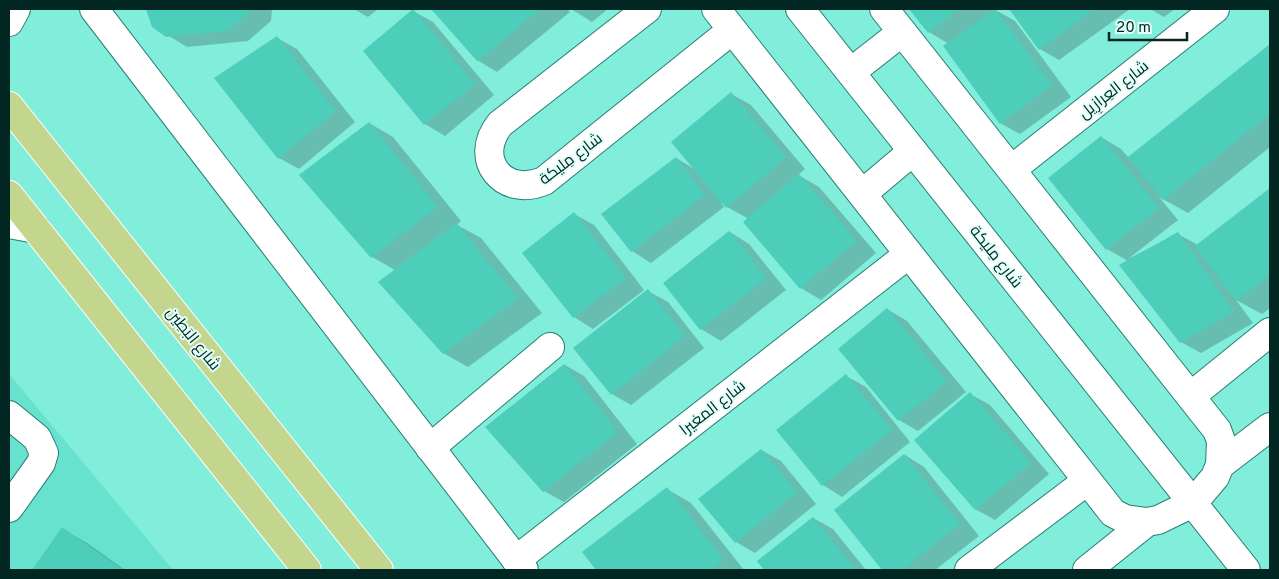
<svg xmlns="http://www.w3.org/2000/svg" width="1279" height="579" font-family="Overpass,Cairo,sans-serif">
<style>
.built{fill:#67e2cf}
.shadow{fill:#0003}
.building{fill:#4dcebb}
.lines{fill:none;stroke-linecap:round;stroke-linejoin:round}
.minor-casing{stroke:#277e71;stroke-width:30}
.major-casing{stroke:#fff;stroke-width:30}
.minor{stroke:#fff;stroke-width:28}
.major{stroke:#c4d68e;stroke-width:28}
.labels{text-anchor:middle;stroke-width:4;stroke-linejoin:round;paint-order:stroke}
.street-label{font-size:16px;fill:#022621;stroke:#e2fff9}
</style>
<rect width="100%" height="100%" fill="#81eddb"/>
<!-- built -->
<path class="built" d="M9,374L173,570H123L62,528L32,570H9Z"/>
<!-- shadow -->
<g class="shadow">
<path d="M148,9H272L271,21L248,41L187,47L153,26Z"/>
<path d="M354,9H378L368,17Z"/>
<path d="M433,9H567L570,12L497,72L477,60Z"/>
<path d="M571,9H608L592,22Z"/>
<path d="M911,9H994L1015,21L1071,97L1020,134L1000,123L949,44L929,32Z"/>
<path d="M1011,9H1130L1059,60L1040,49Z"/>
<path d="M1150,9H1175L1164,17Z"/>
<path d="M413,11L433,22L494,95L445,136L425,124L364,51Z"/>
<path d="M277,38L297,49L355,122L299,169L279,158Z"/>
<path d="M1270,46V147L1188,213L1159,197L1178,220L1128,259L1178,234L1198,245L1270,189V308L1262,314L1236,300L1253,323L1201,353L1181,342L1128,261L1107,249L1050,178L1101,137L1121,149L1129,158Z"/>
<path d="M731,94L751,105L805,169L798,175L819,187L876,253L821,300L801,288L745,222L749,219L727,207L722,201L721,202L724,207L651,263L632,251L676,158L696,170Z"/>
<path d="M369,123L393,137L461,221L457,225L481,238L542,313L468,367L443,353L395,270L372,257Z"/>
<path d="M574,214L594,225L644,290L593,329L574,317Z"/>
<path d="M730,232L749,244L786,290L721,341L701,329L665,283Z"/>
<path d="M648,291L668,302L704,348L631,405L612,394Z"/>
<path d="M887,309L907,321L966,392L918,431L899,420Z"/>
<path d="M565,365L584,376L637,444L564,502L544,491Z"/>
<path d="M846,376L866,387L910,442L842,497L823,485Z"/>
<path d="M970,394L990,405L1049,474L995,520L975,509Z"/>
<path d="M761,450L781,461L816,504L755,553L736,542Z"/>
<path d="M905,455L924,467L979,536L935,570H884L835,510Z"/>
<path d="M667,489L691,503L744,570H598L584,552Z"/>
<path d="M813,518L833,529L866,570H765L758,562Z"/>
<path d="M62,529L87,543L125,570H33Z"/>
</g>
<!-- building -->
<g class="building">
<path d="M146,9H253L228,31L166,37L152,27Z"/>
<path d="M413,9L475,84L424,125L363,51Z"/>
<path d="M431,9H541L477,61Z"/>
<path d="M909,9H959L928,33Z"/>
<path d="M995,9L1052,85L1000,124L943,46Z"/>
<path d="M1009,9H1095L1039,50Z"/>
<path d="M277,36L336,111L278,159L214,78Z"/>
<path d="M1270,44V114L1163,200L1128,157Z"/>
<path d="M731,92L786,157L726,208L671,142Z"/>
<path d="M369,122L438,207L371,258L299,175Z"/>
<path d="M1101,136L1159,208L1106,250L1048,178Z"/>
<path d="M676,157L705,195L631,252L601,214Z"/>
<path d="M799,174L857,241L800,289L743,222Z"/>
<path d="M1270,188V275L1236,301L1195,246Z"/>
<path d="M574,212L626,278L573,318L522,253Z"/>
<path d="M456,223L518,298L443,354L378,282Z"/>
<path d="M729,231L767,278L700,330L663,283Z"/>
<path d="M1178,232L1234,312L1180,343L1119,265Z"/>
<path d="M648,289L685,336L611,395L573,348Z"/>
<path d="M887,308L947,381L898,421L838,349Z"/>
<path d="M564,364L618,432L543,492L485,427Z"/>
<path d="M846,374L892,430L822,486L776,430Z"/>
<path d="M970,392L1031,463L975,510L914,440Z"/>
<path d="M761,449L797,492L735,543L698,499Z"/>
<path d="M904,454L960,524L902,570H882L834,510Z"/>
<path d="M667,487L724,560L710,570H596L582,552Z"/>
<path d="M813,517L856,570H764L757,561Z"/>
<path d="M62,527L123,570H32Z"/>
</g>
<g class="lines">
<!-- minor casing -->
<g class="minor-casing">
<g id="minor">
<path d="M94,9L524,570"/>
<path d="M647,9L500,124C472,159 503,198 544,181L732,30"/>
<path d="M716,9L1113,513L1125,519L1147,522L1158,520L1193,503L1215,477L1220,465L1221,441L1217,430L884,9"/>
<path d="M800,9L1246,570"/>
<path d="M9,22L16,9"/>
<path d="M851,72L902,32"/>
<path d="M1012,169L1215,9"/>
<path d="M862,194L913,151"/>
<path d="M9,224L36,229"/>
<path d="M1191,396L1270,332"/>
<path d="M9,415L37,438L44,453L41,463L9,508"/>
<path d="M430,448L550,347"/>
<path d="M1220,465L1270,427"/>
<path d="M516,560L909,254"/>
<path d="M969,570L1087,481"/>
<path d="M1087,570L1147,522"/>
</g>
</g>
<!-- major casing -->
<g class="major-casing">
<g id="major">
<path d="M9,106L379,570"/>
<path d="M9,195L307,570"/>
</g>
</g>
<!-- minor -->
<use href="#minor" class="minor"/>
<!-- major -->
<use href="#major" class="major"/>
</g>
<g class="labels">
<!-- street labels -->
<g class="street-label">
<text transform="translate(1113 89) rotate(-38)" y="6">شارع العِرازِيل</text>
<text transform="translate(570 158) rotate(-37)" y="6">شارع مِليكة</text>
<text transform="translate(997 256) rotate(52)" y="6">شارع مِليكة</text>
<text transform="translate(194 338) rotate(51)" y="6">شارع البَطِين</text>
<text transform="translate(712 407) rotate(-38)" y="6">شارع المغيرا</text>
</g>
</g>
<!-- border -->
<rect width="1279" height="579" fill="none" stroke="#022621" stroke-width="20"/>
<!-- scale -->
<path d="M1109 32v8h78v-8" fill="none" stroke="#022621" stroke-width="2.5"/>
<text x="1116" y="32" font-size="15" fill="#022621" stroke="#e2fff9" stroke-width="4" paint-order="stroke">20 m</text>
</svg>
